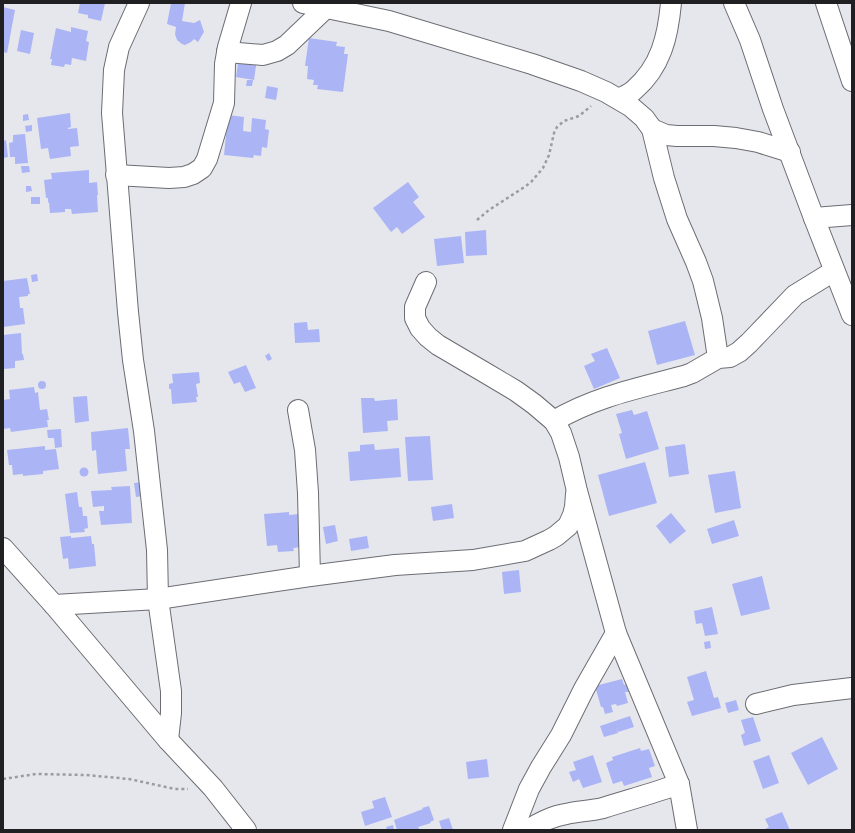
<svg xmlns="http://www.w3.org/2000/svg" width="855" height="833" font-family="Commissioner,sans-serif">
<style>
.building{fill:#abb4f5}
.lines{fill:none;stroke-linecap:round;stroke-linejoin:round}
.minor-casing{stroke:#6c6d73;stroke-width:22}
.path{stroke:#9b9ca1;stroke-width:2.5;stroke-dasharray:3 3;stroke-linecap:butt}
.minor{stroke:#fff;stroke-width:20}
</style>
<rect width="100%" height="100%" fill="#e6e7ed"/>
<!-- building -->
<g class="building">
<path d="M80,3H105L101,21L88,18V15L78,13Z"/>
<path d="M171,3H185L182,21L194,23L200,20L204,32L198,42L194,39L191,42L185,45L182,44L177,40L175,34L176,27L167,24Z"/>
<path d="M3,7L15,10L7,53L3,52Z"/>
<path d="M71,27L88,31L86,41L89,42L86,61L72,58L71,65L65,64L64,67L51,65L52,59H50L56,28L71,32Z"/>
<path d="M21,30L34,33L30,54L17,51Z"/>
<path d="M309,38L337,42L336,46L345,47L344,54H348L343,92L317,89L318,85H313L314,80L307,79L308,66H305Z"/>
<path d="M239,56L257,59L254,80L236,77Z"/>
<path d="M247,80H253L252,86H246Z"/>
<path d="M267,86L278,88L276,100L265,98Z"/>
<path d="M70,113L71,127L68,128V129L77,128L79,146L70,147L71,156L50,159L48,148L41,149L37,118Z"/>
<path d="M28,114L29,120L23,121V115Z"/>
<path d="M228,115L244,117L243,131L251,132L252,118L266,120L265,129L269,130L267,148L262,147L261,156L254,155L253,158L224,155Z"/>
<path d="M32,125V131L26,132L25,126Z"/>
<path d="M25,134L28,163L15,164V157H10L9,143L13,142V135Z"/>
<path d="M6,140L8,157L3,158V141Z"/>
<path d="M21,166H29L30,172L22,173Z"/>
<path d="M89,170V183L97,182L98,195H97L98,212L72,214L71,209H65V212L50,213L49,202L48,203V198H46L44,180L52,179L51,173Z"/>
<path d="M408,182L419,197L413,202L425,217L402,234L397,227L391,232L373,208Z"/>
<path d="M26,186H31L32,191L26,192Z"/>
<rect x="31" y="197" width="9" height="7"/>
<path d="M486,230L487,255L466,256L465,232Z"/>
<path d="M461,236L464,263L437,266L434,239Z"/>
<path d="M37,274L38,281L32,282L31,275Z"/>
<path d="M27,278L30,294H28V296L19,297L20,308H23L25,324L3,327V281Z"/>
<path d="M685,321L695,355L657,365L648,331Z"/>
<path d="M307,322L308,330L319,329L320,342L295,343L294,323Z"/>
<path d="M21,333L22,354H23L24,360L15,361V368L3,369V335Z"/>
<path d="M607,348L620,378L594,389L584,366L595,361L591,354Z"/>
<path d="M269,353L272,359L268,361L265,356Z"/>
<path d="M246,365L256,388L245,392L240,382L234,384L228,372Z"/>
<path d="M199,372L200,383L196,384L198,397H196L197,402L172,404L171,389H169V384L173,383L172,374Z"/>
<circle cx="42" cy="385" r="4"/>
<path d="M34,387L35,393L38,392L40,410L47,409L49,420H47L48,427L11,432L10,428L3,429V400L10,399L9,390Z"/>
<path d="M87,396L89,421L75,423L73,397Z"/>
<path d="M361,398H374L375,401L397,399L398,420L387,421L388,431L363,433Z"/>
<path d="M632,410L634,415L647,411L659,449L626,459L619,434L622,433L616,414Z"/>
<path d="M128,428L130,449H125L127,471L98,474L96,450L92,451L91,432Z"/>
<path d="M61,429L62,447L55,448L54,438H48L47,430Z"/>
<path d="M430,436L433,480L408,481L405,437Z"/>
<path d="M374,444L375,450L399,448L401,477L350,481L348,452L360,451V445Z"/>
<path d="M685,444L689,474L669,477L665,447Z"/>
<path d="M45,446V450L56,449L59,469L43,471V474L23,476V474L13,475L12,465H9L7,450Z"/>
<path d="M645,462L657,503L609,516L598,475Z"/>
<circle cx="84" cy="472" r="4.5"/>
<path d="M735,471L741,508L715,513L708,475Z"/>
<path d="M143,482L144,496L136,497L134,483Z"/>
<path d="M130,486L132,523L101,525L99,511H104V506L93,507L91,491L112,490L111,487Z"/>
<path d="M77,492L79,507H82L83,516H87L88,528L84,529L85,532L70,533L65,494Z"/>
<path d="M452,504L454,518L433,521L431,507Z"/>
<path d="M289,512V515L299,514L302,547L293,548L294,551L278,552L277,545L267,546L264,514Z"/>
<path d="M671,513L686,531L670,544L656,526Z"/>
<path d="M734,520L739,536L712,544L707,529Z"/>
<path d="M335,525L338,541L326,544L323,527Z"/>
<path d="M71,536V538L91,536L92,544H94L96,566L69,569L68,558L63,559L60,537Z"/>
<path d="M367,536L369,548L351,551L349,539Z"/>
<path d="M519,570L521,592L504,594L502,572Z"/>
<path d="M762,576L770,609L741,616L732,584Z"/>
<path d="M712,607L718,634L705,636L702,623L696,624L694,611Z"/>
<path d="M710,641L711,648L705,649L704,642Z"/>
<path d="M706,671L714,698L718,697L721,708L692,716L687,702L694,700L687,677Z"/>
<path d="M622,679L624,685L627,684L629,692H625L628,703L617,706L616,704L611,705L613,712L605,714L603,707H601L595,686Z"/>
<path d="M736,700L739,710L728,713L725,703Z"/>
<path d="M630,716L634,727L618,732L616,727L618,733L604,737L600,726Z"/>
<path d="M753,717L761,741L744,746L741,735L745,733L741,720Z"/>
<path d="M822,737L838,769L808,785L791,753Z"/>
<path d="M640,748L641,751L649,749L655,766L649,768L652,777L624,786L622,781L613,784L606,763L613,760L612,757Z"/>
<path d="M593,755L602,782L583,788L579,779L573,782L569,772L576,770L573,762Z"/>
<path d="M769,755L779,783L763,789L753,761Z"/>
<path d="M487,759L489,777L468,779L466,762Z"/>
<path d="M385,797L392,817L365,826L361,812L374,808L372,801Z"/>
<path d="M429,806L434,820L430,822L431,823L418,827L420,830H397L394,820L423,809L422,808Z"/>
<path d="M782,812L790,830H763L769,827L765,819Z"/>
<path d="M449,818L453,830H442L439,821Z"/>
<path d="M393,825L394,830H387L386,827Z"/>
</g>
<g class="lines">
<!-- minor casing -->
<g class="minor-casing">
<g id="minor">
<path d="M139,3L119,47L114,70L112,113L128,312L133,360L144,431L157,550L158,599L171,691V713L168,740"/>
<path d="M303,3L389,21L532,64L581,81L606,92L630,106L644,118L652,129L664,178L677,219L696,262L703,281L712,318L718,358"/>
<path d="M734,3L750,40L773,109L814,218L852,315"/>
<path d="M826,3L852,81"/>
<path d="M227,52L263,55L277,51L287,45L331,3"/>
<path d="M619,99C624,96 630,94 634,90C661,67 668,36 671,3"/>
<path d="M652,129L666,135L677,136H714L736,138L758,142L790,152"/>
<path d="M116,175L169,178L184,177L193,174L202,168L207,159L224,103L225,64L228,47L241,3"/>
<path d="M814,218L852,215"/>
<path d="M426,282L415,307V318L420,328L428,337L438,345L484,372L516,391L534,404L554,421L561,433L569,457L577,491L616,633L679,784L687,830"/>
<path d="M298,410L305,450L308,493L310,576"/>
<path d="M554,421C594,397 639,388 684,376L692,373L718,358L730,357L739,352L749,343L795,295L834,271"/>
<path d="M3,548L54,605L168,740L213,788L246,830"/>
<path d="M54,605L158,599L310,576L395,565L473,560L525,551L549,540L556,536L568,526L573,515L575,507L576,494"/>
<path d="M756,704L793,695L852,688"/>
<path d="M513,830L529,789L541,767L561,735L584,689L616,633"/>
<path d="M527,830C540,823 552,816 566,814C578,811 591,811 603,808C628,800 654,793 679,784"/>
</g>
</g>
<!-- path -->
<g class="path">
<path d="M477,220L489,210L526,186L532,181L543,168L549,155L554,133L557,127L564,121L579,116L591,106"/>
<path d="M3,779L36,774L86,775L129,779L175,789H188"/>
</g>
<!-- minor -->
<use href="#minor" class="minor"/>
</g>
<!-- border -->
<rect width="855" height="833" fill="none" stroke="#202023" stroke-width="8"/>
</svg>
